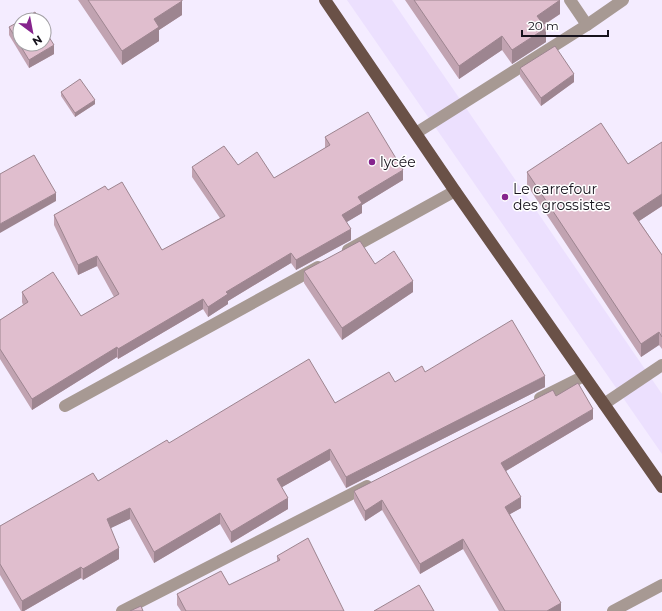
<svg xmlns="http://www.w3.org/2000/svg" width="662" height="611" font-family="Montserrat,sans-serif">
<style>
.built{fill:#ece0fe}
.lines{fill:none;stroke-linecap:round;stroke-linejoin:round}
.minor{stroke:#a79993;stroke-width:12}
.major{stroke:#6a5147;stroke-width:12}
.wall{fill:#c1a3b1}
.shaded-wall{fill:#9d8590}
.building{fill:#e0bece;stroke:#9d8590}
.poi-dot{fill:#86248d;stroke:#fff;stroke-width:1.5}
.labels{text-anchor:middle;stroke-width:3;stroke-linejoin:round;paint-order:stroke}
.poi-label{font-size:14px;fill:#16121c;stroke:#fff;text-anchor:start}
</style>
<rect width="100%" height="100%" fill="#f4ecff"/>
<!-- built -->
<path class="built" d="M347,0H392L662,394V454Z"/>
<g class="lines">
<!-- minor -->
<g class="minor">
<path d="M570,0L587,25"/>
<path d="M416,133L587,25L623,0"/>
<path d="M348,250L455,191"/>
<path d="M540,398L584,376"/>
<path d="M604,404L662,365"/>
<path d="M65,406L318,267"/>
<path d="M122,611L367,486"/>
<path d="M613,611L662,585"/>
</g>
<!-- major -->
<path class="major" d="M325,0L455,191L662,487"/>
</g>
<!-- wall -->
<g class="wall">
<path d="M78,0H182V15L159,30V41L122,65Z"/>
<path d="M405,0H560V14L544,25L546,42L512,64L502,50L459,79Z"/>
<path d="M9,27L54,54L29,68L9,35Z"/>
<path d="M520,68L574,82L541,106L520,76Z"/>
<path d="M61,92L95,104L75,117L61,96Z"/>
<path d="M325,137L403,180L362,205V213L346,222L351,240L296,270L291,263L228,301V304L208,317L203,309L118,359L117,357L32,410L0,359V320L23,305L22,302V292L81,316L114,297L97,266L78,275L54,225V215L108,190L162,250L220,218L192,177V167L238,165L274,178L325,148Z"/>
<path d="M662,142V206L639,221L662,255V349L659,345L641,357L527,185V172L628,164Z"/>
<path d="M375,264L413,292L342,340L304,283V271Z"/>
<path d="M425,372L545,387L346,488L330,460L282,487L288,509L231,543L220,524L154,563L130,519L110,528L119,559L83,580L81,578L24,611H21L0,575V526L98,481L169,443L335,403L395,382Z"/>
<path d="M556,396L593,419L506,471L521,508L510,514L561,611H499L463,549L420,574L382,510L365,521L354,501V491Z"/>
<path d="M277,556L344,611H181L177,605V594L229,585L277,562Z"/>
</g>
<!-- shaded-wall -->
<g class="shaded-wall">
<path d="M560,0V14L537,29V16Z"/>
<path d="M182,1V15L159,30V41L122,65V51L154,19Z"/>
<path d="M546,28V42L512,64V50Z"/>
<path d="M502,36V50L459,79V66Z"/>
<path d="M54,45V54L29,68V60Z"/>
<path d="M574,74V82L541,106V98Z"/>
<path d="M95,100V104L75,117V113Z"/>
<path d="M403,170V180L362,205V213L342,225V215L358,197Z"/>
<path d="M56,193V201L0,233V224Z"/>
<path d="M662,194V206L633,225V213Z"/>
<path d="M351,229V240L296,270V260Z"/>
<path d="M291,253V263L228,301V304L208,317V307L226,292Z"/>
<path d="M97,256V266L78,275V265Z"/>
<path d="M413,281V292L342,340V328Z"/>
<path d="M203,299V309L118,359V349Z"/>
<path d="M659,332V345L641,357V344Z"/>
<path d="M117,347V357L32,410V399Z"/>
<path d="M545,376V387L346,488V477Z"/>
<path d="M593,409V419L501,474V463Z"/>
<path d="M330,449V460L277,490V479Z"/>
<path d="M521,497V508L505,517V507Z"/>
<path d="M288,498V509L231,543V532Z"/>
<path d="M382,500V510L365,521V511Z"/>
<path d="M130,508V519L107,530V519Z"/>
<path d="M220,513V524L154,563V552Z"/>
<path d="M463,539V549L420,574V564Z"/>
<path d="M119,548V559L83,580V569Z"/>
<path d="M81,567V578L24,611H22V601Z"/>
<path d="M561,603V611H547Z"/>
</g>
<!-- building -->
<g class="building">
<path d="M88,0H182V1L154,19L159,27L122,51Z"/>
<path d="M414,0H560L537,16L546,28L512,50L502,36L459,66Z"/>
<path d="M35,12L39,20H22Z"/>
<path d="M20,21V44H44V29L54,45L29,60L9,27Z"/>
<path d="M555,46L574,74L541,98L520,68Z"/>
<path d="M80,79L95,100L75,113L61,92Z"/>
<path d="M368,112L403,170L358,197L362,203L342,215L351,229L296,260L291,253L226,292L228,294L208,307L203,299L118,349L117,347L32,399L0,349V320L28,302L22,292L53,272L81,316L119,294L97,256L78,265L54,215L105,186L108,190L122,182L162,250L225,216L192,167L224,146L238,165L257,152L274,178L330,145L325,137Z"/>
<path d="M601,123L628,164L662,142V194L633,213L662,255V337L659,332L641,344L527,172Z"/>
<path d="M34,155L56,193L0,224V174Z"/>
<path d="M360,241L375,264L394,251L413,281L342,328L304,271Z"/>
<path d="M512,320L545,376L346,477L330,449L277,479L288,498L231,532L220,513L154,552L130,508L107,519L119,548L83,569L81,567L22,601L0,564V526L93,473L98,481L167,440L169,443L309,359L335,403L389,372L395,382L422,366L425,372Z"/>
<path d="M578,383L593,409L501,463L521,497L505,507L561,603L547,611H505L463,539L420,564L382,500L365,511L354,491L553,390L556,396Z"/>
<path d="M308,538L344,611H186L177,594L221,571L229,585L280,560L277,556Z"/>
<path d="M419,585L434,611H374Z"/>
<path d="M141,606L143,611H130Z"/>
</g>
<!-- markers -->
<g class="poi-dot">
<circle cx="372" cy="162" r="4"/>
<circle cx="505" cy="197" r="4"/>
</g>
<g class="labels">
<!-- poi labels -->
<g class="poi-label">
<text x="380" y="167">lycée</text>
<text x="513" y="194">Le carrefour<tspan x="513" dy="16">des grossistes</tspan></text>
</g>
</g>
<!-- north arrow -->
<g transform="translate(32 32) rotate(148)"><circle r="19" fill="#ffffff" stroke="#a2a0a4"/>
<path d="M0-3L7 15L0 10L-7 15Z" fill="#86248d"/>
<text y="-6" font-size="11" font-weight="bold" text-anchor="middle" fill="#16121c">N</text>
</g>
<!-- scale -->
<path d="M522 30v6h86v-6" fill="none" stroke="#16121c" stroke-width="2"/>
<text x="528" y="30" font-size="12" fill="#16121c" stroke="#ffffff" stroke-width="3" paint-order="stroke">20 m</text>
</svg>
